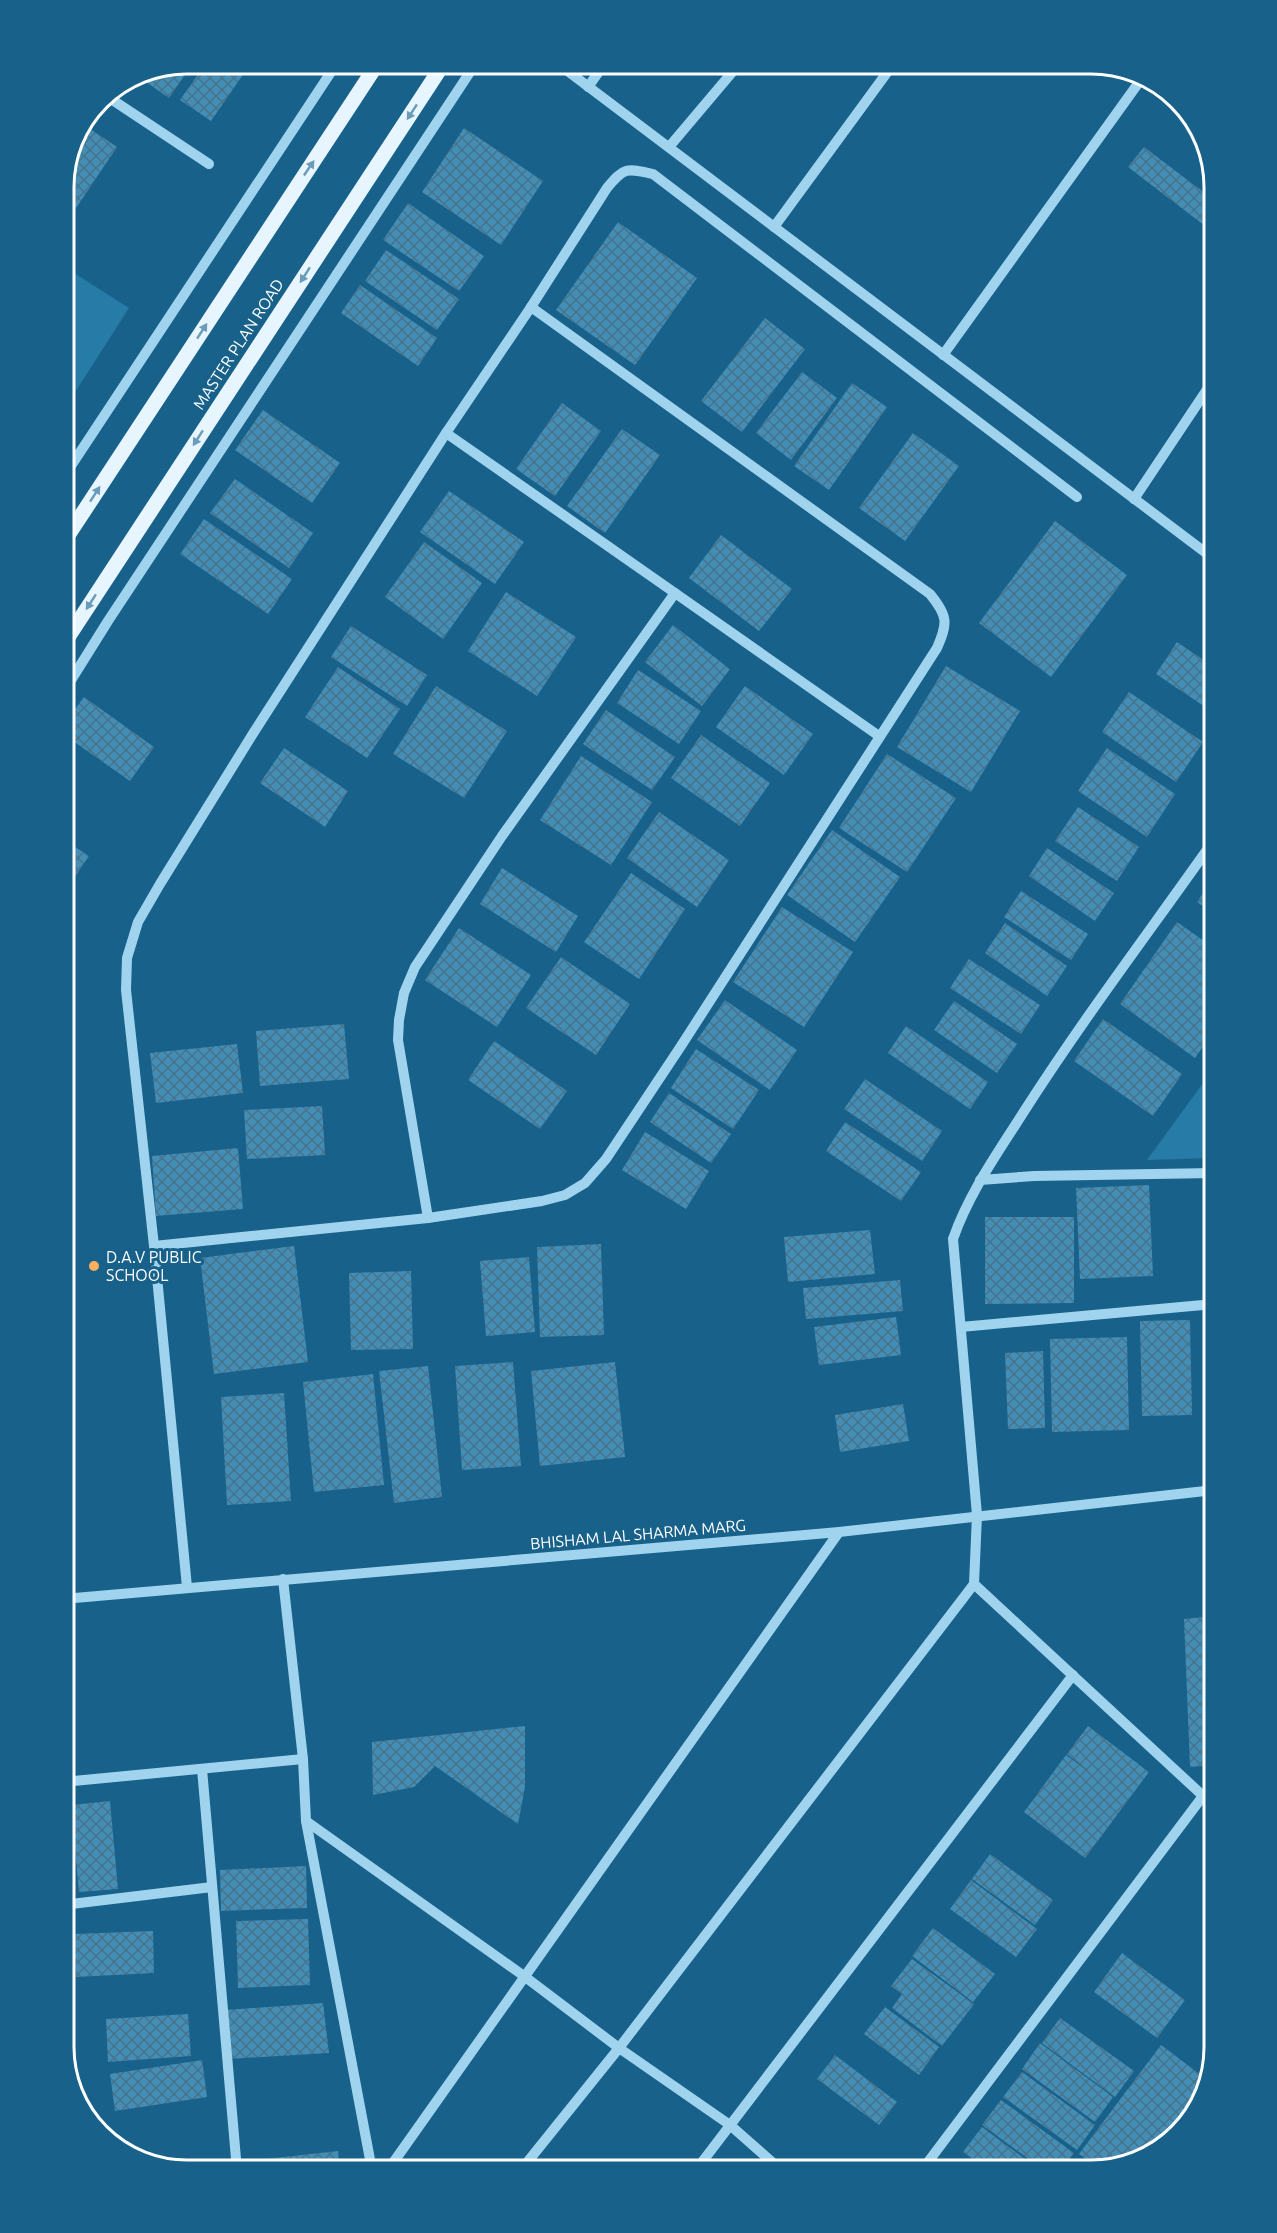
<svg xmlns="http://www.w3.org/2000/svg" width="1277" height="2233" font-family="Ubuntu,sans-serif">
<style>
.green{fill:#277ba7}
.building{fill:url(#building-cross-hatch)}
.lines{fill:none;stroke-linecap:round;stroke-linejoin:round}
.minor{stroke:#a0d3ee;stroke-width:10}
.major{stroke:#e7f5ff;stroke-width:15}
.oneway{fill:#6a9cb9}
.poi-dot{fill:#ffaf5d;stroke:#17618a;stroke-width:2}
.labels{text-anchor:middle;stroke-width:6;stroke-linejoin:round;paint-order:stroke}
.street-label{font-size:16px;fill:#fff;stroke:#17618a}
.poi-label{font-size:16px;fill:#fff;stroke:#17618a;text-anchor:start}
.rim{fill:none;stroke:#fff;stroke-width:3}
</style>
<defs>
<pattern id="building-cross-hatch" width="8" height="8" patternUnits="userSpaceOnUse" patternTransform="scale(1.5)"><rect width="8" height="8" fill="#448db5"/><path d="M0 0l8 8M0 8l8-8" fill="none" stroke="#47738b"/></pattern>
</defs>
<rect width="100%" height="100%" fill="#17618a"/>
<!-- green -->
<g class="green">
<path d="M63,266L129,308L63,411Z"/>
<path d="M1214,1068V1158L1147,1160Z"/>
</g>
<!-- building -->
<g class="building">
<path d="M186,63H193L169,98L136,75L140,72Z"/>
<path d="M206,63H251L211,121L180,100Z"/>
<path d="M83,124L117,147L68,220L63,217V179L73,139Z"/>
<path d="M464,128L543,181L501,245L422,192Z"/>
<path d="M1144,147L1214,200V214L1205,226L1128,167Z"/>
<path d="M408,203L484,256L459,291L383,240Z"/>
<path d="M618,222L697,278L635,365L556,310Z"/>
<path d="M386,250L459,299L437,330L365,281Z"/>
<path d="M360,285L437,338L418,366L341,313Z"/>
<path d="M765,318L805,349L742,432L701,401Z"/>
<path d="M802,372L837,398L791,460L756,433Z"/>
<path d="M852,383L887,407L829,490L794,466Z"/>
<path d="M562,403L601,431L555,496L516,469Z"/>
<path d="M263,410L340,463L312,503L235,450Z"/>
<path d="M622,429L660,455L605,533L567,506Z"/>
<path d="M913,433L959,466L905,541L859,508Z"/>
<path d="M235,479L313,533L289,568L210,513Z"/>
<path d="M449,491L524,542L495,584L420,532Z"/>
<path d="M204,519L292,579L268,614L180,554Z"/>
<path d="M1055,521L1127,575L1051,677L979,623Z"/>
<path d="M721,535L792,589L759,631L689,578Z"/>
<path d="M424,542L482,583L443,639L385,597Z"/>
<path d="M506,592L576,637L537,696L468,651Z"/>
<path d="M673,625L730,669L702,706L645,662Z"/>
<path d="M351,626L427,675L407,706L331,657Z"/>
<path d="M1177,642L1214,667V713L1156,674Z"/>
<path d="M946,666L1020,711L971,792L897,747Z"/>
<path d="M338,667L400,709L367,758L305,717Z"/>
<path d="M638,670L701,711L679,744L617,703Z"/>
<path d="M436,686L507,731L464,798L393,754Z"/>
<path d="M745,686L813,734L784,775L716,727Z"/>
<path d="M1129,692L1203,742L1176,782L1102,732Z"/>
<path d="M84,697L154,747L130,781L63,734V726Z"/>
<path d="M606,710L675,757L652,790L583,744Z"/>
<path d="M701,735L770,783L740,826L671,778Z"/>
<path d="M284,748L348,791L325,827L260,783Z"/>
<path d="M1107,748L1175,794L1147,837L1078,791Z"/>
<path d="M887,754L956,798L907,872L839,828Z"/>
<path d="M581,756L652,802L611,865L540,820Z"/>
<path d="M1078,807L1139,847L1117,881L1055,841Z"/>
<path d="M659,812L729,860L697,907L627,858Z"/>
<path d="M832,830L900,877L855,942L787,895Z"/>
<path d="M63,839L89,856L66,890L63,888Z"/>
<path d="M1047,848L1114,893L1095,921L1029,876Z"/>
<path d="M502,868L578,916L556,952L480,904Z"/>
<path d="M631,873L685,909L639,979L584,942Z"/>
<path d="M1214,877V914L1197,902Z"/>
<path d="M1021,891L1088,934L1071,960L1004,917Z"/>
<path d="M782,907L853,952L804,1027L733,982Z"/>
<path d="M1177,922L1214,948V1031L1195,1058L1120,1004Z"/>
<path d="M1005,923L1067,966L1047,996L985,953Z"/>
<path d="M459,928L531,975L497,1027L425,980Z"/>
<path d="M561,957L630,1004L596,1055L526,1008Z"/>
<path d="M969,959L1040,1005L1021,1034L950,988Z"/>
<path d="M725,1000L797,1050L770,1090L697,1040Z"/>
<path d="M954,1001L1017,1044L997,1073L934,1030Z"/>
<path d="M1103,1019L1182,1074L1153,1116L1074,1061Z"/>
<path d="M344,1024L349,1079L260,1086L256,1031Z"/>
<path d="M906,1026L988,1082L970,1109L888,1053Z"/>
<path d="M494,1041L567,1091L540,1129L468,1080Z"/>
<path d="M237,1044L243,1093L156,1103L150,1053Z"/>
<path d="M696,1049L759,1090L733,1129L671,1088Z"/>
<path d="M865,1079L942,1131L922,1161L844,1109Z"/>
<path d="M669,1093L731,1134L711,1163L650,1122Z"/>
<path d="M322,1106L325,1155L247,1159L244,1110Z"/>
<path d="M845,1122L921,1172L901,1201L826,1151Z"/>
<path d="M645,1132L709,1171L686,1209L622,1170Z"/>
<path d="M238,1148L243,1209L156,1216L152,1156Z"/>
<path d="M1149,1185L1153,1276L1080,1279L1076,1188Z"/>
<path d="M985,1217H1074V1303L985,1304Z"/>
<path d="M870,1230L875,1274L788,1282L784,1237Z"/>
<path d="M601,1244L604,1335L540,1337L537,1247Z"/>
<path d="M294,1246L308,1362L214,1374L200,1258Z"/>
<path d="M529,1257L535,1332L486,1336L480,1261Z"/>
<path d="M411,1271L413,1349L351,1350L349,1273Z"/>
<path d="M900,1280L903,1311L806,1319L803,1288Z"/>
<path d="M896,1317L901,1355L819,1365L814,1327Z"/>
<path d="M1190,1320L1192,1415L1142,1416L1140,1321Z"/>
<path d="M1127,1337L1129,1430L1052,1432L1050,1339Z"/>
<path d="M1043,1351L1045,1428L1008,1429L1005,1353Z"/>
<path d="M513,1362L521,1466L462,1470L455,1366Z"/>
<path d="M615,1362L625,1457L540,1466L531,1371Z"/>
<path d="M428,1366L442,1497L394,1503L379,1371Z"/>
<path d="M373,1374L384,1485L314,1492L303,1382Z"/>
<path d="M284,1393L291,1501L227,1505L221,1397Z"/>
<path d="M903,1404L909,1441L840,1452L835,1415Z"/>
<path d="M1214,1616V1765L1190,1767L1184,1619Z"/>
<path d="M525,1726V1787L518,1824L435,1766L414,1787L373,1795L372,1742Z"/>
<path d="M1088,1726L1149,1772L1085,1858L1024,1812L1066,1755L1092,1774L1067,1754Z"/>
<path d="M110,1801L118,1889L79,1892L71,1805Z"/>
<path d="M63,1835H65L69,1889L63,1890Z"/>
<path d="M990,1854L1053,1900L1035,1925L972,1879Z"/>
<path d="M306,1866L307,1908L221,1911L220,1870Z"/>
<path d="M971,1880L1037,1929L1016,1957L950,1909Z"/>
<path d="M308,1919L310,1985L238,1988L236,1921Z"/>
<path d="M933,1928L995,1974L973,2002L912,1956Z"/>
<path d="M153,1931L154,1973L76,1977L74,1934Z"/>
<path d="M1122,1953L1185,2000L1157,2038L1094,1992Z"/>
<path d="M912,1959L974,2004L942,2046L892,2008L902,1994L891,1986Z"/>
<path d="M63,1979H68L71,2019L63,2020Z"/>
<path d="M323,2003L329,2053L228,2059L225,2010Z"/>
<path d="M885,2007L939,2047L919,2075L864,2034Z"/>
<path d="M188,2014L191,2056L108,2062L106,2019Z"/>
<path d="M1060,2018L1134,2071L1115,2097L1042,2043Z"/>
<path d="M72,2027L77,2067L68,2068L63,2046V2028Z"/>
<path d="M1040,2043L1113,2097L1095,2122L1022,2069Z"/>
<path d="M1161,2045L1205,2078L1193,2115L1145,2157L1098,2168L1079,2154Z"/>
<path d="M835,2055L897,2102L879,2125L817,2079Z"/>
<path d="M202,2060L207,2097L115,2111L110,2074Z"/>
<path d="M1022,2072L1095,2125L1077,2150L1003,2097Z"/>
<path d="M1001,2100L1074,2153L1062,2170H1044L982,2125Z"/>
<path d="M982,2127L1040,2170H988L963,2152Z"/>
<path d="M338,2151L340,2170H240L239,2162Z"/>
</g>
<g class="lines">
<!-- minor -->
<g class="minor">
<path d="M557,63L1214,559"/>
<path d="M588,87L605,63"/>
<path d="M105,95L209,164"/>
<path d="M669,147L740,63"/>
<path d="M774,227L894,63"/>
<path d="M531,307L607,188C624,167 627,168 653,174L1077,497"/>
<path d="M943,355L1142,78"/>
<path d="M63,478L337,63"/>
<path d="M1134,499L1214,379"/>
<path d="M675,593L879,736"/>
<path d="M63,693L108,621L476,63"/>
<path d="M980,1180L1034,1176L1214,1173"/>
<path d="M428,1218L398,1040L399,1020L404,993L415,967L502,836L675,593L446,433"/>
<path d="M154,1246L428,1218L542,1201L565,1195L585,1183L606,1159L681,1046L937,648C948,623 948,616 930,594L531,307L446,433L254,732L160,884L138,922L127,958L126,990L154,1246L187,1587"/>
<path d="M961,1327L1214,1304"/>
<path d="M283,1579L303,1759L306,1821L372,2170"/>
<path d="M63,1599L839,1532L1214,1490"/>
<path d="M202,1769L237,2170"/>
<path d="M63,1782L303,1759"/>
<path d="M1214,1806L974,1584L977,1515L953,1239C969,1193 997,1154 1023,1113C1083,1019 1150,931 1214,840"/>
<path d="M306,1821L524,1976L619,2048L730,2125L781,2170"/>
<path d="M63,1905L212,1887"/>
<path d="M388,2170L839,1532"/>
<path d="M521,2170L619,2048L974,1584"/>
<path d="M696,2170L1073,1675"/>
<path d="M922,2170L1203,1796"/>
</g>
<!-- major -->
<g class="major">
<path d="M63,543L378,63"/>
<path d="M63,645L444,63"/>
</g>
</g>
<!-- one-way arrows -->
<defs><path id="oneway-solid" d="M-6-.8H1V-3.2L6.5 0L1 3.2V.8H-6Z" transform="scale(1.5)"/></defs>
<g class="oneway">
<use href="#oneway-solid" transform="translate(412 112) rotate(123)"/>
<use href="#oneway-solid" transform="translate(309 168) rotate(-56)"/>
<use href="#oneway-solid" transform="translate(305 275) rotate(123)"/>
<use href="#oneway-solid" transform="translate(202 331) rotate(-57)"/>
<use href="#oneway-solid" transform="translate(198 438) rotate(123)"/>
<use href="#oneway-solid" transform="translate(95 494) rotate(-57)"/>
<use href="#oneway-solid" transform="translate(91 602) rotate(123)"/>
</g>
<!-- markers -->
<circle class="poi-dot" cx="94" cy="1266" r="6"/>
<g class="labels">
<!-- street labels -->
<g class="street-label">
<text transform="translate(238 344) rotate(-57)" y="6">MASTER PLAN ROAD</text>
<text transform="translate(638 1534) rotate(-5)" y="6">BHISHAM LAL SHARMA MARG</text>
</g>
<!-- poi labels -->
<g class="poi-label">
<text x="106" y="1263">D.A.V PUBLIC<tspan x="106" dy="18">SCHOOL</tspan></text>
</g>
</g>
<!-- crop -->
<path d="M0 0H1277V2233H0ZM187 74H1091A113 113 0 0 1 1204 187V2047A113 113 0 0 1 1091 2160H187A113 113 0 0 1 74 2047V187A113 113 0 0 1 187 74Z" fill="#17618a" fill-rule="evenodd"/>
<path class="rim" d="M187 74H1091A113 113 0 0 1 1204 187V2047A113 113 0 0 1 1091 2160H187A113 113 0 0 1 74 2047V187A113 113 0 0 1 187 74Z"/>
</svg>
